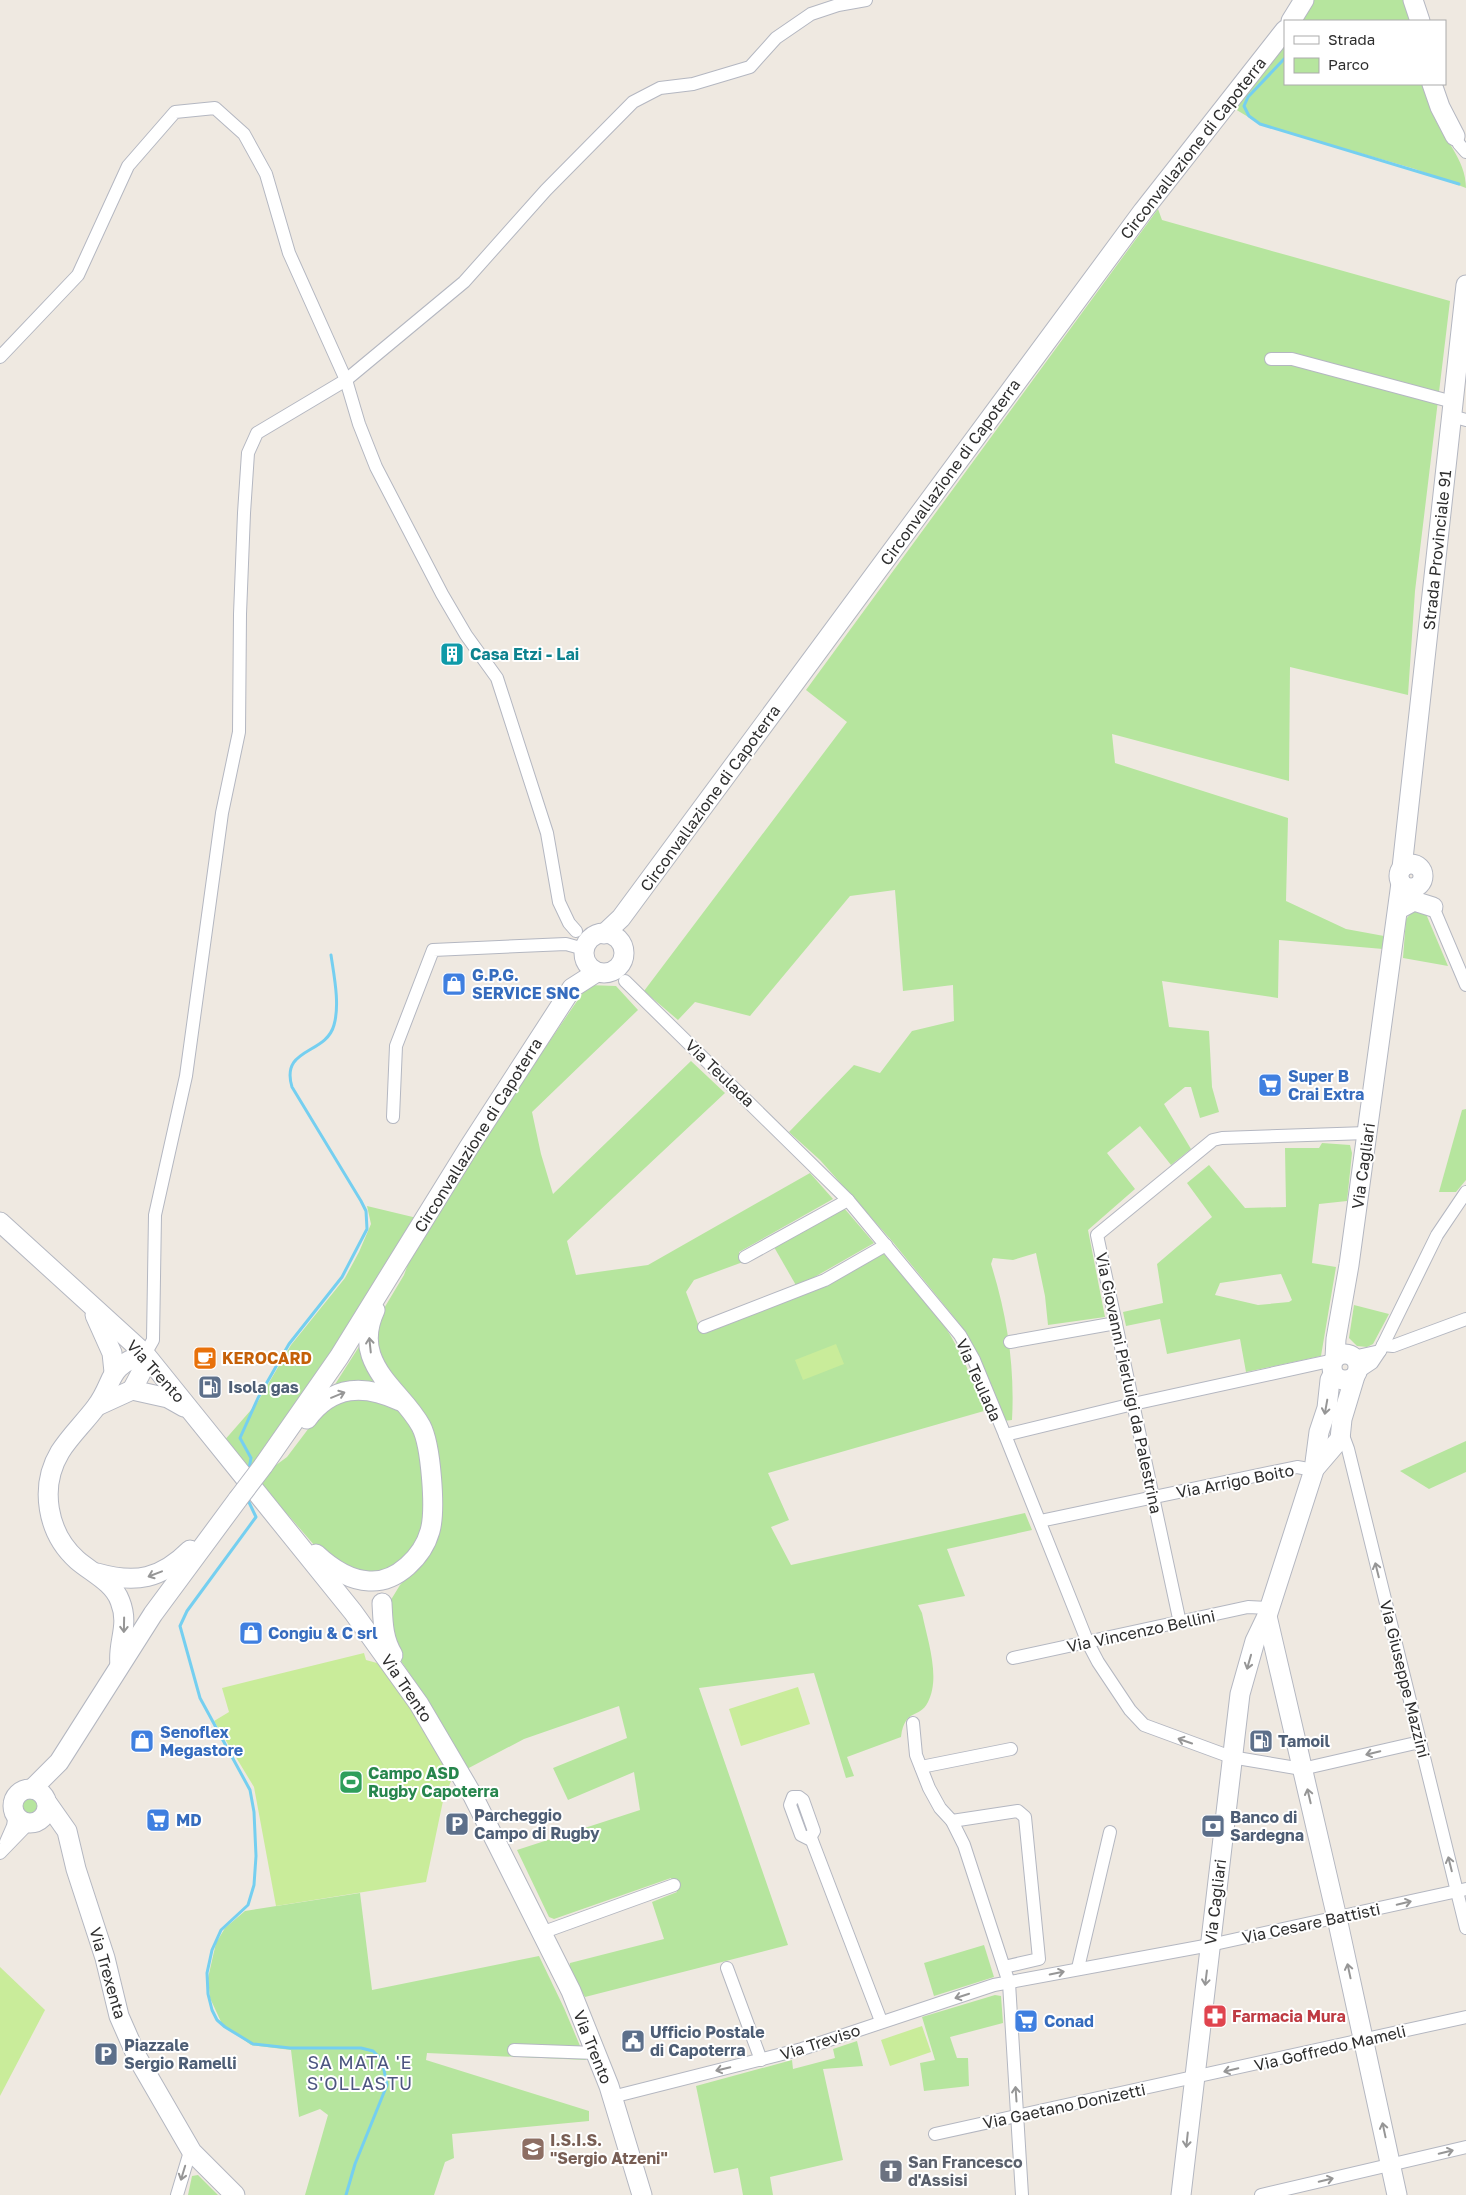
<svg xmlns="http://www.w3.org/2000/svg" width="1466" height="2195" font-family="'Golos Text',sans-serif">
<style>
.green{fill:#b6e59e;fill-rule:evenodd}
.pitch{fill:#c9ec9a}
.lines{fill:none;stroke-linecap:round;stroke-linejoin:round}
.stream{stroke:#75cff0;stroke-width:3}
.street-casing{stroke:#b4b7c1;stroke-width:14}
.secondary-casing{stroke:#b4b7c1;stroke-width:21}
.street{stroke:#fff;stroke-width:12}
.secondary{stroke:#fff;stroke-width:19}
.secondary-bridge-casing{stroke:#b4b7c1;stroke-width:21;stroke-linecap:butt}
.secondary-bridge{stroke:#fff;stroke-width:19}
.oneway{stroke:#969696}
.labels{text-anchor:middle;stroke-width:4;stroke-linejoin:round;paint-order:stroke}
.street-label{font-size:16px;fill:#2e2e2e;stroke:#fff}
.culture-label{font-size:16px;font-weight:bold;fill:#0d838f;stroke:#fff;text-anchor:start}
.shop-label{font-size:16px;font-weight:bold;fill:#366cbe;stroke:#fff;text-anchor:start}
.food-label{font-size:16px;font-weight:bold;fill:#c56008;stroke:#fff;text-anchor:start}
.service-label{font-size:16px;font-weight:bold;fill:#4e5e75;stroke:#fff;text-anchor:start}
.leisure-label{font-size:16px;font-weight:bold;fill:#27864d;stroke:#fff;text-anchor:start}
.health-label{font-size:16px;font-weight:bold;fill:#be3a42;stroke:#fff;text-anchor:start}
.education-label{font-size:16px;font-weight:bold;fill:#785e54;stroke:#fff;text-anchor:start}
.worship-label{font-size:16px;font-weight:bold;fill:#5b616d;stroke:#fff;text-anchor:start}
.neighbourhood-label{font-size:18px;letter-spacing:1px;fill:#4d5680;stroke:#fff}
</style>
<rect width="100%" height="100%" fill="#efe9e1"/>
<!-- green -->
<g class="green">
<path d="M1313,0H1406L1412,21H1299Z"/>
<path d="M1285,44V84H1425C1427,94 1429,104 1433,114C1443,139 1466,159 1466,188L1415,169L1260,124L1235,109Z"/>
<path d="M1158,209L1162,220L1450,301L1415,591L1408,695L1290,667L1289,781L1112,734L1115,763L1288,818L1286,901L1346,929L1384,936L1383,949L1279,940L1278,998L1162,981L1169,1027L1209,1031L1212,1087L1219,1112L1200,1118L1191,1087H1185L1164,1104L1191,1149L1171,1165L1140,1126L1107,1153L1135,1189L1088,1230L1105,1317L1048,1325L1045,1296L1036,1253L1013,1260L993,1258L991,1264C1007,1315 1015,1366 1012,1420L1003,1421L977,1352L958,1322L892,1241L820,1160L789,1132L854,1065L880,1073L912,1031L954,1021L953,985L903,991L895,890L850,896L750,1016L695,1002L678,1020L644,991L847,722L806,690Z"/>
<path d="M1413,911L1426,914L1448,966L1403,958L1406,919Z"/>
<path d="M588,985L616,986L638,1010L532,1112L541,1154L553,1194L691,1061L725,1093L567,1241L576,1275L648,1265L810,1173L833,1199L739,1252L743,1262L694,1280L686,1292L701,1332L882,1252C900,1272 920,1292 936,1314C958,1343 972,1377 984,1411L768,1473L789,1520L771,1527L791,1565L1025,1513L1032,1530L947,1549L965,1596L918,1605L922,1613C927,1639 941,1677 928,1702C919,1720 905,1707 901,1737L847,1757L854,1776L846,1778L814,1673L699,1688L788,1945L585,1997L569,1970L570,1963L664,1939L652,1902L677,1892L671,1878L554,1919L549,1917L517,1850L640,1810L634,1772L568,1800L553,1768L627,1738L619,1706L524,1739L465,1770L426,1698L395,1652L389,1603L400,1585L425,1556L436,1460L390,1380L374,1336L380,1315L404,1275L411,1256L493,1124Z"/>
<path d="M1466,1109V1180L1456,1192H1439L1462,1110Z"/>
<path d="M1322,1143L1350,1145L1352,1153L1347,1201L1319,1204L1312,1263L1336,1267L1321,1356L1246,1372L1240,1339L1167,1354L1160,1319L1126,1326L1123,1312L1163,1303L1157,1264L1212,1217L1187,1183L1209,1165L1245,1208L1286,1207L1285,1148H1319ZM1281,1274L1292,1300L1289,1302L1258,1305L1215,1295L1220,1283Z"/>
<path d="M367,1206L417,1218C367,1300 314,1381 257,1458L268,1471L287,1457L321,1412L349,1394L399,1408L409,1419L423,1454V1516L420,1535L412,1551L388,1572L358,1576L321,1553L289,1516L275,1506L223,1442L257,1403L291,1345L345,1278L359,1252L371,1224Z"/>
<path d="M844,1208L874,1243L797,1287L774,1247Z"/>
<path d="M1354,1305L1389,1314L1373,1344L1367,1347L1357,1346L1349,1338Z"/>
<path d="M362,1342L376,1382C361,1380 349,1380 336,1387L334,1386Z"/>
<path d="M1466,1441V1472L1429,1489L1400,1471Z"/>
<circle cx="31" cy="1806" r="10"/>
<path d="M360,1893L372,1990L539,1956L564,2008L586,2060L427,2053L426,2060L589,2111V2121L452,2134L454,2158L445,2162L434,2195H305L328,2115L320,2109L299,2117L291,2050L251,2045L222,2024L210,1998L208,1978L216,1943L225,1928L245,1911Z"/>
<path d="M984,1945L994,1977L934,1996L924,1963Z"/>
<path d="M995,1995L1001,1996L1003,2023L950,2037L957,2058H968L969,2086L924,2091L920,2063L935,2060L922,2017Z"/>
<path d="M857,2041L863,2066L823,2069L843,2160L770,2177L773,2195H743L738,2168L714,2173L696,2086L792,2060L793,2069L835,2058L833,2049Z"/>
<path d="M198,2175L218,2195H188L192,2176Z"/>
</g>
<!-- pitch -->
<g class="pitch">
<path d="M836,1344L844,1364L803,1380L795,1360Z"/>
<path d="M364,1653L366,1660L377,1663L408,1700L453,1776L443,1801L426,1882L276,1906L254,1787L214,1721L229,1712L222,1688Z"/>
<path d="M798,1687L810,1724L741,1746L729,1709Z"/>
<path d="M0,1967L45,2010L0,2096Z"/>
<path d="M922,2026L931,2052L890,2066L881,2040Z"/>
</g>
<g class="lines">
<!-- stream -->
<g class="stream">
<path d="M1285,58L1248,97L1244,106L1249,116L1260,124L1459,184"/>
<path d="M249,1469L251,1458L240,1438L258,1398L289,1344L342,1277L367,1229L366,1211L361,1201L292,1087C280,1047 326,1055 334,1025C340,1004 334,976 331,955"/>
<path d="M247,1498L256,1517L187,1611L180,1626L200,1698L250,1790L254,1812L256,1856L254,1885L248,1905L221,1930L212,1950L207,1973L208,1994L212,2010L217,2020L225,2027L253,2044L290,2048H361L373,2051L382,2060L387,2085L355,2164L346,2195"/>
</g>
<!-- street casing -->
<g class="street-casing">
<g id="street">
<path d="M1455,136L1459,144L1466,152"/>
<path d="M0,357L78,275L128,166L175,112L215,108L244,134L266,174L289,253L346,380L359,424L376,467L442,594L466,635L497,678L547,833L559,902L569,923L576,931"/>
<path d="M1271,359H1292L1453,402"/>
<path d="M1451,416L1466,420"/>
<path d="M1433,907L1466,985"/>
<path d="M625,981L848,1200L960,1335L974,1360L1005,1435L1088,1643L1098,1662L1130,1710L1144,1725L1231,1757L1302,1769L1420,1742"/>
<path d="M393,1117L396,1046L433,950L566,944L584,949"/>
<path d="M745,1257L848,1200"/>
<path d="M704,1327L825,1280L886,1245"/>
<path d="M1010,1342L1116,1323"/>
<path d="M1383,1345L1393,1346L1466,1319"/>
<path d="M145,1354L153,1340L155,1215L186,1076L222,813L239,732L240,614L244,513L248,453L257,433L346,380L464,282L546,190L633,102L660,88L693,84L750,67L776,38L811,14L838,5L866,0"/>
<path d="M1353,1357L1380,1351"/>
<path d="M1357,1373L1372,1363L1380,1351L1437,1235L1466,1192"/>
<path d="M1341,1430L1348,1449L1466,1928"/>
<path d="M1005,1435L1133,1404L1334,1360"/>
<path d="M1040,1521L1297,1467L1314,1470"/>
<path d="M1180,1623L1097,1235L1213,1140L1222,1138L1367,1133"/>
<path d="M1013,1658L1248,1607L1268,1608"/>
<path d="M913,1723L916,1755L929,1788L940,1808L952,1821L964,1845L1009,1983L1022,2195"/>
<path d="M921,1767L1011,1749"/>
<path d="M793,1797H799L803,1800L814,1831L809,1839L801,1835L790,1805Z"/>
<path d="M952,1821L1018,1811L1025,1817L1039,1959L1004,1967"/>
<path d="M811,1838L881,2021"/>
<path d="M6,1842L13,1826L15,1814"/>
<path d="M0,1853L29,1823"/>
<path d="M541,1933L674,1885"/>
<path d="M727,1968L761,2060"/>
<path d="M1078,1968L1110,1832"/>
<path d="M514,2050L596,2053"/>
<path d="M612,2097L802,2049L994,1985L1210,1945L1466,1889"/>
<path d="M935,2134L1466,2017"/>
<path d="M177,2195L189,2155L192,2152"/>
<path d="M1261,2195L1466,2147"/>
</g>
</g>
<!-- secondary casing -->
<g class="secondary-casing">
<g id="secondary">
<path d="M1413,0L1420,21"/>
<path d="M1291,21L1304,0"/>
<path d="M1432,84L1440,107L1455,136"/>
<circle cx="1411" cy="876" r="12"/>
<path d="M1402,868L1466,285"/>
<path d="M1401,908L1414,901L1433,907"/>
<circle cx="604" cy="953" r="20"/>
<path d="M604,934L621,918L1143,211L1285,30"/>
<path d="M0,1222L145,1354L353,1612L419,1704L473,1796L571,1991L609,2086L642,2195"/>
<path d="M95,1315L112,1353L114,1372"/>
<circle cx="1345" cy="1367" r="13"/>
<path d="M1335,1358L1336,1339L1349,1265L1401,883"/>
<path d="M132,1390L143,1369L145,1354"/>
<path d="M97,1406L132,1390L168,1398L184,1407"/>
<path d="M307,1419C332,1385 364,1384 400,1401"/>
<path d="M263,1466L339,1357L469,1147L572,988L597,972"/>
<path d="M1316,1467L1340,1439L1342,1419L1355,1376"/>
<path d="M316,1554C331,1568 348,1580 369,1581C397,1583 423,1556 430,1531C436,1510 431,1445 421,1426C407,1400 381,1384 371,1355C366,1340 369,1323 375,1310"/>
<path d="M97,1573C136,1584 161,1579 190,1550"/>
<path d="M382,1603C383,1622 383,1639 393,1655"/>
<path d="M1267,1616L1337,1918L1397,2195"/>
<path d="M120,1665C117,1642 130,1626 120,1601C113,1582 92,1573 77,1560C47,1533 39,1487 60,1452C70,1436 84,1423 96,1407C116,1380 105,1367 145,1354"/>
<circle cx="30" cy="1806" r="17"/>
<path d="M32,1789L59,1762L153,1614L238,1499"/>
<path d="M48,1804L67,1831L76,1869L105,1958L119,2016L137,2057L192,2152L235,2195"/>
<path d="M1181,2195L1240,1694L1255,1641L1267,1616L1314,1470L1319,1432L1327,1408L1330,1380L1333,1374"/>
</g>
</g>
<!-- street -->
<use href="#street" class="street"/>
<!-- secondary -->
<use href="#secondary" class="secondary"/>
<!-- secondary-bridge casing -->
<g class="secondary-bridge-casing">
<path id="secondary-bridge" d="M238,1499L263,1466"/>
</g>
<!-- secondary-bridge -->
<use href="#secondary-bridge" class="secondary-bridge"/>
</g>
<!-- one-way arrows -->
<defs><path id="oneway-shaft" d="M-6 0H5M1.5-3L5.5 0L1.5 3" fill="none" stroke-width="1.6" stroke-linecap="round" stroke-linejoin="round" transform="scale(1.25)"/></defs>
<g class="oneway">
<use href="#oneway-shaft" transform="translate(370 1345) rotate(-96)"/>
<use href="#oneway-shaft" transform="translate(338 1395) rotate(-22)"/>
<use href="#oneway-shaft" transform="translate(1326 1407) rotate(100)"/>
<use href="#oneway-shaft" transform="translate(1377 1570) rotate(-104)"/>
<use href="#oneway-shaft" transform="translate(155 1574) rotate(159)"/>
<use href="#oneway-shaft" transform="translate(124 1625) rotate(91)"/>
<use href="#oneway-shaft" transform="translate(1249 1662) rotate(106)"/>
<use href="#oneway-shaft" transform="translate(1185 1741) rotate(-161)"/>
<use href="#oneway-shaft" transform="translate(1373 1753) rotate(167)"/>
<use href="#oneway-shaft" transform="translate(1309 1796) rotate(-103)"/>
<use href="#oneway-shaft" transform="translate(1450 1864) rotate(-104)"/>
<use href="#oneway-shaft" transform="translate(1404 1903) rotate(-13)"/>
<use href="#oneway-shaft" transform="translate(1349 1971) rotate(-102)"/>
<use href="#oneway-shaft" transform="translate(1057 1973) rotate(-12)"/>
<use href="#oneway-shaft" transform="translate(1206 1978) rotate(97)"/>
<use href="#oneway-shaft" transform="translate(962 1996) rotate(162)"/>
<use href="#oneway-shaft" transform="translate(723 2069) rotate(166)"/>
<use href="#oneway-shaft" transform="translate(1231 2070) rotate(167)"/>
<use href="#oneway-shaft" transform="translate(1016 2094) rotate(-94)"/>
<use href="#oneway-shaft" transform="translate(1384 2130) rotate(-102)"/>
<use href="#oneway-shaft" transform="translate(1187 2140) rotate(96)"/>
<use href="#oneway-shaft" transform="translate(1446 2152) rotate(-13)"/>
<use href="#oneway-shaft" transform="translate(183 2173) rotate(107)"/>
<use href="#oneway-shaft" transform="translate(1326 2180) rotate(-13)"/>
</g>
<!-- icons -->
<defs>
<g id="building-square" transform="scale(1.25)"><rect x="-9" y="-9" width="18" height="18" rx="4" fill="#0f9aa8" stroke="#fff"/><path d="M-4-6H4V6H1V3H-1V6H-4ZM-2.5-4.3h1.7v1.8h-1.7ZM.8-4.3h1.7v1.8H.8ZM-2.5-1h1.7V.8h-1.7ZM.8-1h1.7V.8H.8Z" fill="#fff"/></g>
<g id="shop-square" transform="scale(1.25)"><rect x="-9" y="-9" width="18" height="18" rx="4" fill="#3f7fe0" stroke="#fff"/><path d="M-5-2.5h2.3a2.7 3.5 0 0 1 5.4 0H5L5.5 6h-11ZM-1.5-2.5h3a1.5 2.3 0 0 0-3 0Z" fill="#fff"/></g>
<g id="supermarket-square" transform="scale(1.25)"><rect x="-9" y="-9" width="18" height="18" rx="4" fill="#3f7fe0" stroke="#fff"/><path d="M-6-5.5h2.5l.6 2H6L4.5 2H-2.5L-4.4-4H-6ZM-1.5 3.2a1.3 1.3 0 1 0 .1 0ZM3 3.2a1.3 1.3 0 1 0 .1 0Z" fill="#fff"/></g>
<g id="cafe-square" transform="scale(1.25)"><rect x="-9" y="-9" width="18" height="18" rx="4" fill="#e8710a" stroke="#fff"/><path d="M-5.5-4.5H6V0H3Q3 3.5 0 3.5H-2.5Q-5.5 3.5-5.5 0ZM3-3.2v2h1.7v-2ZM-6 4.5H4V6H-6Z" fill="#fff"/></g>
<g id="fuel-square" transform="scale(1.25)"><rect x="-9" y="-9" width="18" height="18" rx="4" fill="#5c6f8a" stroke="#fff"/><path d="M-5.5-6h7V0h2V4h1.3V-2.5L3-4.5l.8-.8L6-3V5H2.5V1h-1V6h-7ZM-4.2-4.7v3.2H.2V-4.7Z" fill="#fff"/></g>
<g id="stadium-square" transform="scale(1.25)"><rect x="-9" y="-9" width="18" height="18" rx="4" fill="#2e9e5b" stroke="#fff"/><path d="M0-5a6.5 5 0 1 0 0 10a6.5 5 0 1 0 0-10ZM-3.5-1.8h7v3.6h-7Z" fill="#fff"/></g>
<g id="parking-square" transform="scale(1.25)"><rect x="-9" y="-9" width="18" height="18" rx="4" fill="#5c6f8a" stroke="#fff"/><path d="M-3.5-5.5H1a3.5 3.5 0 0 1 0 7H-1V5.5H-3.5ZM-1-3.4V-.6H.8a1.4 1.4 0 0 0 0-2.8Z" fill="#fff"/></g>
<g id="bank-square" transform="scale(1.25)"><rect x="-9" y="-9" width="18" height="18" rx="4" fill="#5c6f8a" stroke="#fff"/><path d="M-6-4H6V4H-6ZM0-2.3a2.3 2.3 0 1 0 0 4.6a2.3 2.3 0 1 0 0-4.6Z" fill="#fff"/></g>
<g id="pharmacy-square" transform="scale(1.25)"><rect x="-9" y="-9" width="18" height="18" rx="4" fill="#e0444e" stroke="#fff"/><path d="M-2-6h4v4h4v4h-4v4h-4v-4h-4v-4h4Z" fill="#fff"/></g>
<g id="civic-square" transform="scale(1.25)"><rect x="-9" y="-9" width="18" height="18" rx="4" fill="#5c6f8a" stroke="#fff"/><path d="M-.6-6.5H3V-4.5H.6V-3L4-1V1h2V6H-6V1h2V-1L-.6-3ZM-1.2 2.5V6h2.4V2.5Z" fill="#fff"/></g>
<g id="school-square" transform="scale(1.25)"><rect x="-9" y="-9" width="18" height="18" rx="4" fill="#8d6e63" stroke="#fff"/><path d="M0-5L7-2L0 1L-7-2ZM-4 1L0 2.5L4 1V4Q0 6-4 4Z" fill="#fff"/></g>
<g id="church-square" transform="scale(1.25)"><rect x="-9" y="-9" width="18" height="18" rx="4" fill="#6b7280" stroke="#fff"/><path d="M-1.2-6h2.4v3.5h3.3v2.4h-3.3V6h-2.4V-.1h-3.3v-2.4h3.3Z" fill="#fff"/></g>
</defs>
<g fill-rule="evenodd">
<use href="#building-square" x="452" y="654"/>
<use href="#shop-square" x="454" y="984"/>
<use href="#supermarket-square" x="1270" y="1085"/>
<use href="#cafe-square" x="205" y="1358"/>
<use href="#fuel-square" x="210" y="1387"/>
<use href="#shop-square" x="251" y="1633"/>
<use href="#shop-square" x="142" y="1741"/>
<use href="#fuel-square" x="1261" y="1741"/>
<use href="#stadium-square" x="351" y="1782"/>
<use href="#supermarket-square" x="158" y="1820"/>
<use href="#parking-square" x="457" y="1824"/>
<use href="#bank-square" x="1213" y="1826"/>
<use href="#pharmacy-square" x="1215" y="2016"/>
<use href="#supermarket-square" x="1026" y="2021"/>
<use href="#civic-square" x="633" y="2041"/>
<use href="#parking-square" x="106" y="2054"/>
<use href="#school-square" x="533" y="2149"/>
<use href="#church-square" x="891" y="2171"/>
</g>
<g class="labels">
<!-- street labels -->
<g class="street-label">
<text transform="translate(1193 148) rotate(-52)" y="6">Circonvallazione di Capoterra</text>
<text transform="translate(950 472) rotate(-54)" y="6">Circonvallazione di Capoterra</text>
<text transform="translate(1437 550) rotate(-84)" y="6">Strada Provinciale 91</text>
<text transform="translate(710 798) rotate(-54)" y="6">Circonvallazione di Capoterra</text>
<text transform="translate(720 1073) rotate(44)" y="6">Via Teulada</text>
<text transform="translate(478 1135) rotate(-58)" y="6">Circonvallazione di Capoterra</text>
<text transform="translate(1363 1166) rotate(-82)" y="6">Via Cagliari</text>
<text transform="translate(156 1371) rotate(48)" y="6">Via Trento</text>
<text transform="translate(979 1380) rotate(66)" y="6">Via Teulada</text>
<text transform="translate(1129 1383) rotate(78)" y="6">Via Giovanni Pierluigi da Palestrina</text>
<text transform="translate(1235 1481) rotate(-11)" y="6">Via Arrigo Boito</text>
<text transform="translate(1141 1631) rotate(-12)" y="6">Via Vincenzo Bellini</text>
<text transform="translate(1405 1679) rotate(76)" y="6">Via Giuseppe Mazzini</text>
<text transform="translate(407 1688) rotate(56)" y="6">Via Trento</text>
<text transform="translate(1215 1902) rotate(-83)" y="6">Via Cagliari</text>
<text transform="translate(1311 1923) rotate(-12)" y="6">Via Cesare Battisti</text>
<text transform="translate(108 1973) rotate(74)" y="6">Via Trexenta</text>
<text transform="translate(820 2042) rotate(-18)" y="6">Via Treviso</text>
<text transform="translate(593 2047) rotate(68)" y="6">Via Trento</text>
<text transform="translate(1330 2048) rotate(-13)" y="6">Via Goffredo Mameli</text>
<text transform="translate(1064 2106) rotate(-12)" y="6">Via Gaetano Donizetti</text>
</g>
<!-- culture labels -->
<g class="culture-label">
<text x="470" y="660">Casa Etzi - Lai</text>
</g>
<!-- shop labels -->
<g class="shop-label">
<text x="472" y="981">G.P.G.<tspan x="472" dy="18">SERVICE SNC</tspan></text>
<text x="1288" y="1082">Super B<tspan x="1288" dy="18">Crai Extra</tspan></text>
<text x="268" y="1639">Congiu &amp; C srl</text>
<text x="160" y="1738">Senoflex<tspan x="160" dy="18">Megastore</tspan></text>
<text x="176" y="1826">MD</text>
<text x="1044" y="2027">Conad</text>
</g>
<!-- food labels -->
<g class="food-label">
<text x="222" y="1364">KEROCARD</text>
</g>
<!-- service labels -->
<g class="service-label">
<text x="228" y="1393">Isola gas</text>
<text x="1278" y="1747">Tamoil</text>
<text x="474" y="1821">Parcheggio<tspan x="474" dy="18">Campo di Rugby</tspan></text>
<text x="1230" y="1823">Banco di<tspan x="1230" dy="18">Sardegna</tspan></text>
<text x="650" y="2038">Ufficio Postale<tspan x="650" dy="18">di Capoterra</tspan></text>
<text x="124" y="2051">Piazzale<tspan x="124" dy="18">Sergio Ramelli</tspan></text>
</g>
<!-- leisure labels -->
<g class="leisure-label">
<text x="368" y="1779">Campo ASD<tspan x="368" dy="18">Rugby Capoterra</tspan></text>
</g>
<!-- health labels -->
<g class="health-label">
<text x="1232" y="2022">Farmacia Mura</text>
</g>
<!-- education labels -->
<g class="education-label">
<text x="550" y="2146">I.S.I.S.<tspan x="550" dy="18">"Sergio Atzeni"</tspan></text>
</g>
<!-- worship labels -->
<g class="worship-label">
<text x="908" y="2168">San Francesco<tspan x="908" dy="18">d'Assisi</tspan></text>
</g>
<!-- neighbourhood labels -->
<g class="neighbourhood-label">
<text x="360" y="2069">SA MATA 'E<tspan x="360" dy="21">S'OLLASTU</tspan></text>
</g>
</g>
<!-- legend -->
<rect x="1284" y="20" width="162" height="65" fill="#ffffff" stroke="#ababab"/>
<rect x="1294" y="36" width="25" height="8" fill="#ffffff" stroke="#ababab"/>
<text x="1328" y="45" font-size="15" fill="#2e2e2e">Strada</text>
<rect x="1294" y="58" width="25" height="15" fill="#b6e59e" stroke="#ababab"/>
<text x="1328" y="70" font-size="15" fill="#2e2e2e">Parco</text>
</svg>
